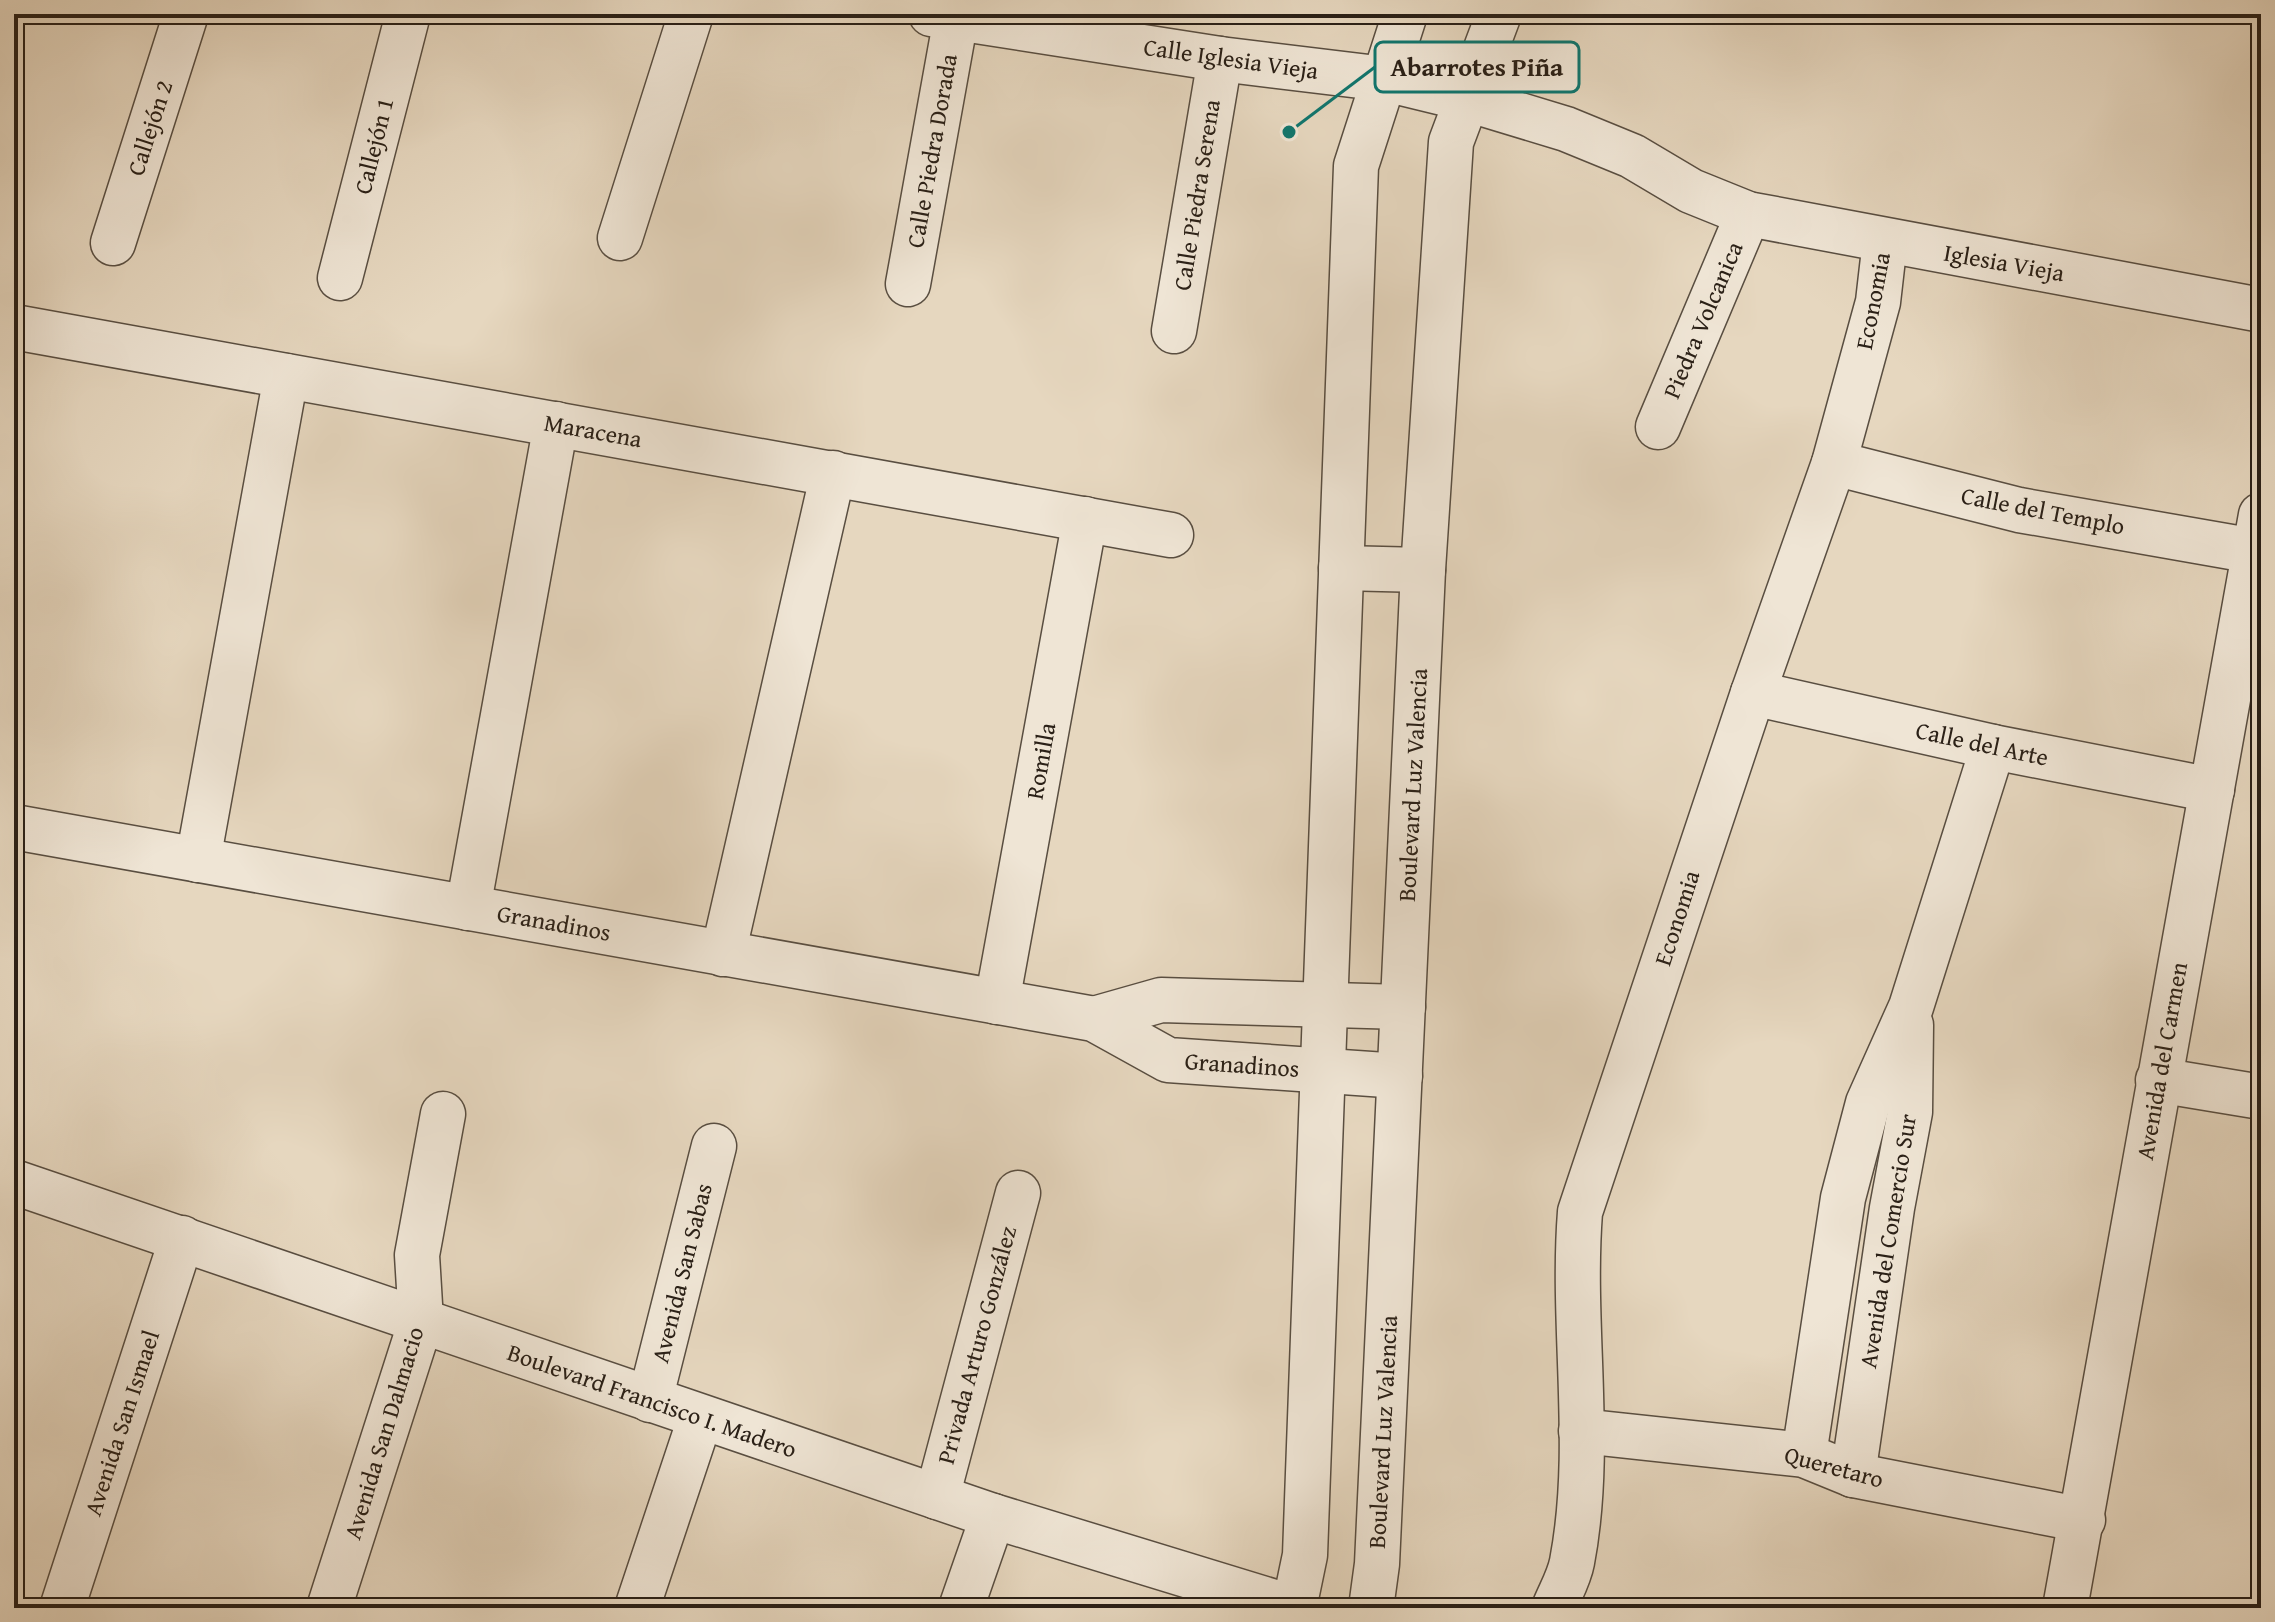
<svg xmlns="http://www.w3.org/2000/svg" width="2275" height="1622" font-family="'Gentium Book Plus',serif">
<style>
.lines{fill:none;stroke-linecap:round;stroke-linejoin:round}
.street-casing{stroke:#594e41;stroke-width:47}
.secondary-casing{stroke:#2a2017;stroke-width:47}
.street{stroke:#efe5d5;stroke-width:44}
.secondary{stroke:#efe5d5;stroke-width:44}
.labels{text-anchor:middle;stroke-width:6;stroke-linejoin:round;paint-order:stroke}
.street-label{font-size:24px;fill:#2a2017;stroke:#efe5d5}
.leader{fill:none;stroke:#0f766e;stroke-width:3}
.callout-dot{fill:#0f766e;stroke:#efe5d5;stroke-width:3}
.callout{fill:#efe5d5;stroke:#0f766e;stroke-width:3}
.callout-label{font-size:26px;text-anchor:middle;font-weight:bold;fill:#2a2017}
</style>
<rect width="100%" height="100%" fill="#e6d7bf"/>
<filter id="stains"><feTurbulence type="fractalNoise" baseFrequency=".0025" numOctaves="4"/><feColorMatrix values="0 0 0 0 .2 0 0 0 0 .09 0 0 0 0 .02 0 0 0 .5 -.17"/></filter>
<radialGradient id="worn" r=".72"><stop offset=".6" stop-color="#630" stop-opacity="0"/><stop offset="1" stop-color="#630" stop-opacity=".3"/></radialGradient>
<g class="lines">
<!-- street casing -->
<g class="street-casing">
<g id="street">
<path d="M931,14L1220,59L1385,79L1467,99L1566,129L1632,156L1691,191L1748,214L2261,310"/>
<path d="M620,238L691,14"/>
<path d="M113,243L186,14"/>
<path d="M340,278L408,14"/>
<path d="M908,284L956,18"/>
<path d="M14,327L1171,535"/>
<path d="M1174,331L1220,59"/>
<path d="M1658,427L1748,214"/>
<path d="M1834,463L2019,510L2254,551"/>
<path d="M1341,568L1423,570"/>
<path d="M1753,693L1993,747L2212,790"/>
<path d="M14,827L1094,1019L1168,1060L1400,1076"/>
<path d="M198,860L286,376"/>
<path d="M468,908L556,424"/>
<path d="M723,954L833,473"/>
<path d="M997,1002L1085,519"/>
<path d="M1094,1019L1161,1000L1403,1007"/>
<path d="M2158,1080L2261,1097"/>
<path d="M14,1182L993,1516L1294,1608L1305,1555L1356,166L1405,14"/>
<path d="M650,1400L714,1146"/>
<path d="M1581,1431L1804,1455L1853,1475L2083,1520"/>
<path d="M1804,1455L1843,1198L1868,1103L1911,1007L1993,747"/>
<path d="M1853,1475L1892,1208L1910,1112L1911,1025"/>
<path d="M937,1497L1018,1193"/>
<path d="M62,1608L182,1238"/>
<path d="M329,1608L421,1321L417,1255L443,1114"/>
<path d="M637,1608L700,1419"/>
<path d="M961,1608L993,1516"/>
<path d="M1371,1608L1377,1564L1423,570L1451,142L1499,14"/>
<path d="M1554,1608C1560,1593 1569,1578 1572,1562C1594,1447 1571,1328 1580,1212L1753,693L1834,463L1878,302L1885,241"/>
<path d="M2065,1608L2261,515"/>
</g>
</g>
<!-- secondary casing -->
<g class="secondary-casing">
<path id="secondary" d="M1294,1608H1295"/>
</g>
<!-- street -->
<use href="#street" class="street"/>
<!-- secondary -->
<use href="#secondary" class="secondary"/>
</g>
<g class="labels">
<!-- street labels -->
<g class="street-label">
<text transform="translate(1231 59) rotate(8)" y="8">Calle Iglesia Vieja</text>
<text transform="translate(150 128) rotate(-72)" y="8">Callejón 2</text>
<text transform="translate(374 146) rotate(-76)" y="8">Callejón 1</text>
<text transform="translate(932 151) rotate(-80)" y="8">Calle Piedra Dorada</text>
<text transform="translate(1197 195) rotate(-81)" y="8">Calle Piedra Serena</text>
<text transform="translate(2004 263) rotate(10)" y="8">Iglesia Vieja</text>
<text transform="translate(1873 301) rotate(-79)" y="8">Economia</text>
<text transform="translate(1703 320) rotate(-67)" y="8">Piedra Volcanica</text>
<text transform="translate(593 431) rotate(10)" y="8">Maracena</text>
<text transform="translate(2043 511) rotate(11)" y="8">Calle del Templo</text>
<text transform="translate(1982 744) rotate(12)" y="8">Calle del Arte</text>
<text transform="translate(1041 761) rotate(-80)" y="8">Romilla</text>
<text transform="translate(1413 785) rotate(-87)" y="8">Boulevard Luz Valencia</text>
<text transform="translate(1677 918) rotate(-72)" y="8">Economia</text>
<text transform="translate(554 923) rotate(10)" y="8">Granadinos</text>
<text transform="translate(2162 1061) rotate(-80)" y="8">Avenida del Carmen</text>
<text transform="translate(1242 1065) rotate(4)" y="8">Granadinos</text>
<text transform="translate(1888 1241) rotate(-81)" y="8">Avenida del Comercio Sur</text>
<text transform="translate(682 1273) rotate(-76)" y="8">Avenida San Sabas</text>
<text transform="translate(977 1345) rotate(-75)" y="8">Privada Arturo González</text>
<text transform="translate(652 1401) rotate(19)" y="8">Boulevard Francisco I. Madero</text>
<text transform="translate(122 1423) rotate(-72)" y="8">Avenida San Ismael</text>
<text transform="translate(1383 1432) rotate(-87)" y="8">Boulevard Luz Valencia</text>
<text transform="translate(384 1433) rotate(-73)" y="8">Avenida San Dalmacio</text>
<text transform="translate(1834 1467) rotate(15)" y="8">Queretaro</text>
</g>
</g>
<!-- callouts -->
<path class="leader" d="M1289 132L1375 67"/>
<circle class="callout-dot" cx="1289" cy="132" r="8"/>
<rect class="callout" x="1375" y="42" width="204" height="50" rx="8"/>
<g class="callout-label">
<text x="1477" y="76">Abarrotes Piña</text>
</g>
<!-- margin -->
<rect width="2275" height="1622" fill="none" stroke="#e6d7bf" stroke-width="48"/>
<rect x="16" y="16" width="2243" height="1590" fill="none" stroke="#2a2017" stroke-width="4"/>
<rect x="24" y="24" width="2227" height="1574" fill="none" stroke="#2a2017" stroke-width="2"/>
<rect width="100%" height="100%" filter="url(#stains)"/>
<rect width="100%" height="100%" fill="url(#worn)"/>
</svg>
